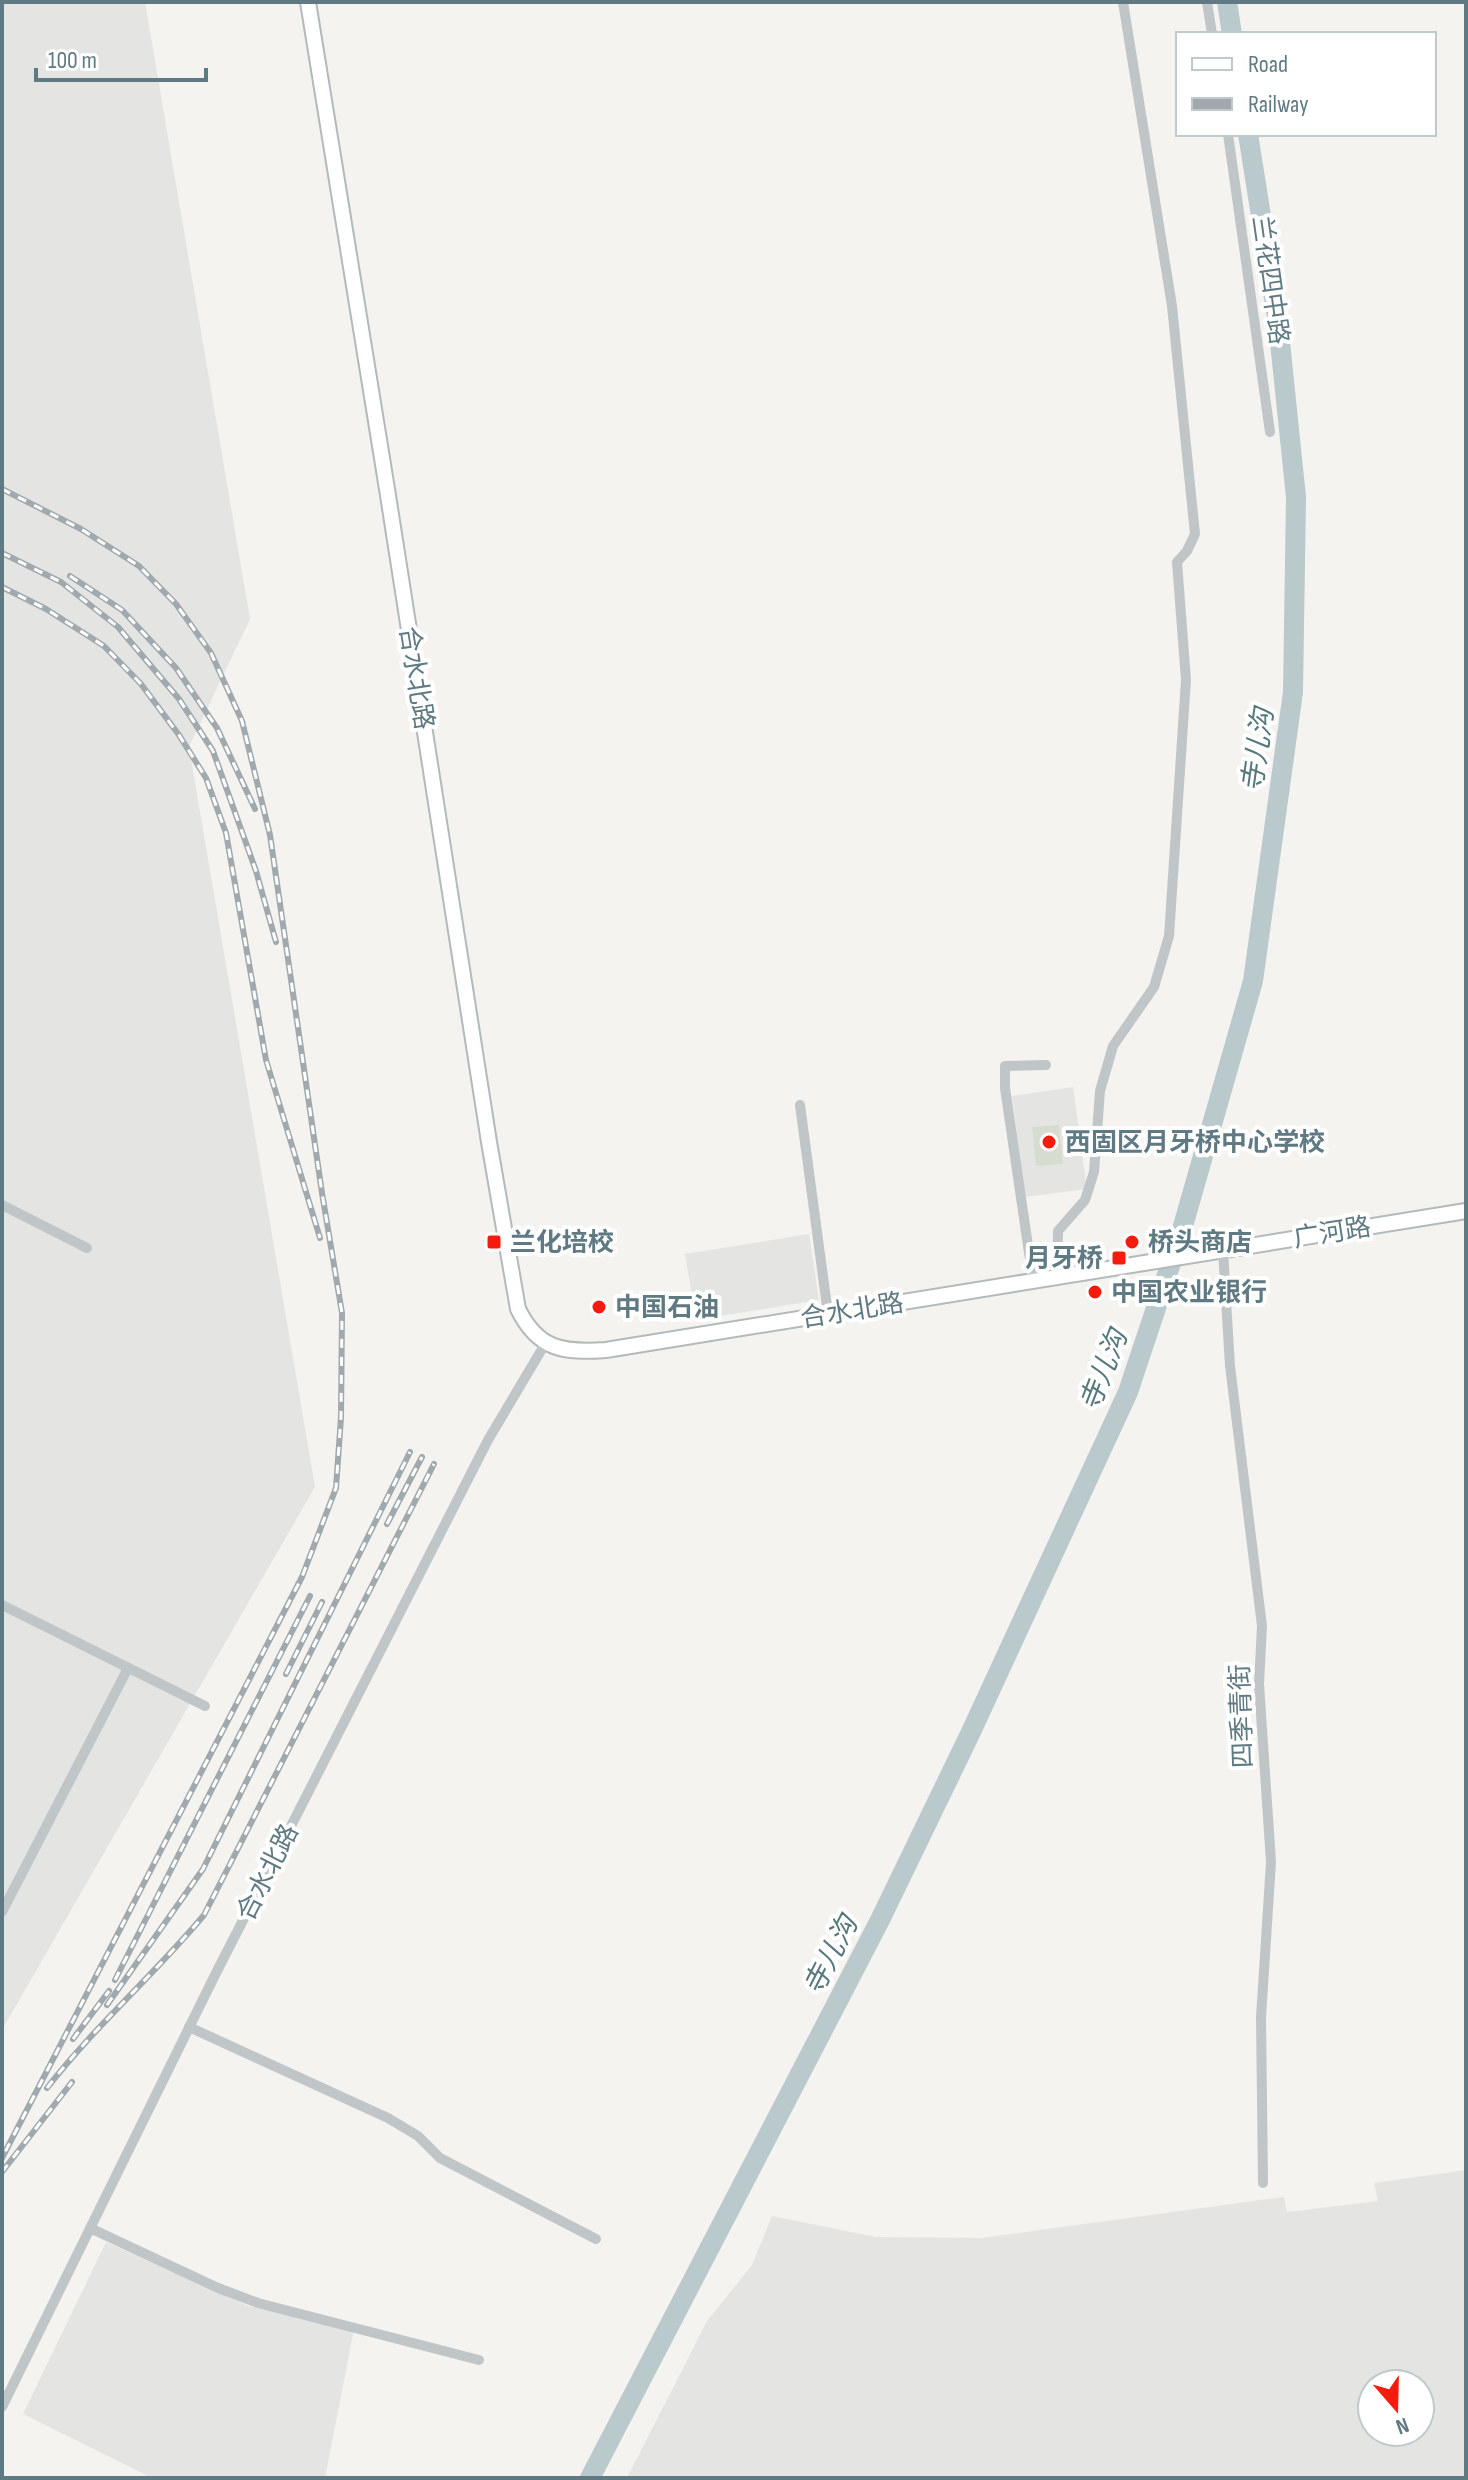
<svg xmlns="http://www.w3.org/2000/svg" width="1468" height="2480" font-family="'Sofia Sans Condensed','Noto Sans SC',sans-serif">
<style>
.built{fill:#e4e5e3;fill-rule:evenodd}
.green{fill:#d6dcd0}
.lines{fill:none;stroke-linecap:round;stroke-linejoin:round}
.river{stroke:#b9c9cc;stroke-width:20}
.secondary-casing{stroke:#b2babc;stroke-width:18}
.street{stroke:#c0c6c8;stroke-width:10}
.secondary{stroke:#fff;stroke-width:14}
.rail-casing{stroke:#a0a9ad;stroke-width:6}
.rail{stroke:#fff;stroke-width:3;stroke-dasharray:9;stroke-linecap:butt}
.poi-dot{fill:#f51c0e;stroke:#fff;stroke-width:3}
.labels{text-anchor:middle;stroke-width:8;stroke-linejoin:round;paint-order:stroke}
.street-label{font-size:26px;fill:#607a83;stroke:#fff}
.poi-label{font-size:26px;font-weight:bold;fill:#607a83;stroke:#fff;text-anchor:start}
.water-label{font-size:28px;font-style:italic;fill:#56777b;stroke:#fff}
</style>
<rect width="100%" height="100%" fill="#f4f3ef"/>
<!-- built -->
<g class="built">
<path d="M2,2H145L250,619L189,747L315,1487L2,2030Z"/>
<path d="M1073,1087L1087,1189L1025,1197L1012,1096Z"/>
<path d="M809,1234L819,1300L696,1320L685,1254Z"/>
<path d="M1466,2170V2478H627L707,2321L752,2265L772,2216L876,2237L981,2238L1284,2197L1287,2212L1378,2201L1374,2183ZM1420,2384V2432H1372V2384Z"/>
<path d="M106,2242L248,2306L355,2324L325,2478H152L23,2414Z"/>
</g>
<!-- green -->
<path class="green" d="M1059,1125L1063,1164L1036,1166L1032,1127Z"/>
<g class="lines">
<!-- river -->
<g class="river">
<path d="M1227,2L1232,34"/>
<path d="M590,2478L880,1920L970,1734L1128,1392L1181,1233L1253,981L1293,692L1296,497L1278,323L1248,134"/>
</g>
<!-- secondary casing -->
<g class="secondary-casing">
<path id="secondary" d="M308,2L387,489L489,1142L518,1309C538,1350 564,1353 606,1350L1466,1211"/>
</g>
<!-- street -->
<g class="street">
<path d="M1207,2L1212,34"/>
<path d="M1228,134L1270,432"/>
<path d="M800,1105L828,1314"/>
<path d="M2,1205L87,1248"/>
<path d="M1223,1250L1230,1366L1262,1626L1259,1684L1271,1862L1261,2017L1263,2183"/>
<path d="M1057,1276L1058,1231L1085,1200L1094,1172L1100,1091L1113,1046L1154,987L1169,936L1186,680L1177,562L1187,551L1195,534L1172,306L1123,2"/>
<path d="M1033,1280L1005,1088V1066L1046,1065"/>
<path d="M2,1605L205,1706"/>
<path d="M2,1912L128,1668"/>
<path d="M189,2027L388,2118L418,2136L440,2158L596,2239"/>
<path d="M90,2228L218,2288L258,2303L479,2360"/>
<path d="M2,2407L215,1975L488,1440L545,1344"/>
</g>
<!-- secondary -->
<use href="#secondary" class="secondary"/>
<!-- rail casing -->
<g class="rail-casing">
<g id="rail">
<path d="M2,489L81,529L139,566L176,604L211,653L242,721L270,835L322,1193L342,1313L341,1417L336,1488L302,1577L2,2158"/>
<path d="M2,553L61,582L118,627L179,699L213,751L256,871L276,942"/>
<path d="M70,576L122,610L176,668L217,728L255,809"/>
<path d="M2,587L46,609L104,646L141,684L179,735L206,778L226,833L266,1060L320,1238"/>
<path d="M387,1524L422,1457"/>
<path d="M286,1674L322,1602"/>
<path d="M115,1980L310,1596"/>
<path d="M107,2005L203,1869L410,1452"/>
<path d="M73,2039L109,1991"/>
<path d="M47,2088C95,2026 154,1975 204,1915L434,1464"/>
<path d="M2,2172L72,2082"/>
</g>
</g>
<!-- rail -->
<use href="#rail" class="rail"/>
</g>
<!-- markers -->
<g class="poi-dot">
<circle cx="1049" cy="1142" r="8"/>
<rect x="486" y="1234" width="16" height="16" rx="4"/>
<circle cx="1132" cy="1242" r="8"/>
<rect x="1111" y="1250" width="16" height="16" rx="4"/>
<circle cx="1095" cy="1292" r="8"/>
<circle cx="599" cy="1307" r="8"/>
</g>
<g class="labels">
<!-- street labels -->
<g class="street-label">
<text transform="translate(1271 280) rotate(82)" y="9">兰花四中路</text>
<text transform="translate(417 678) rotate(81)" y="9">合水北路</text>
<text transform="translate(1332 1232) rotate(-9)" y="9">广河路</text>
<text transform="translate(852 1310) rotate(-9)" y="9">合水北路</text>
<text transform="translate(1241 1716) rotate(-92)" y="9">四季青街</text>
<text transform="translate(267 1872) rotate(-63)" y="9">合水北路</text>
</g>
<!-- poi labels -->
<g class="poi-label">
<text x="1065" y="1151">西固区月牙桥中心学校</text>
<text x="510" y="1251">兰化培校</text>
<text x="1148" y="1251">桥头商店</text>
<text x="1103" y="1267" text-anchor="end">月牙桥</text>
<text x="1111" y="1301">中国农业银行</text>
<text x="615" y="1316">中国石油</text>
</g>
<!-- water labels -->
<g class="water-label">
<text transform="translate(1257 750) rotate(-82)" y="10">寺儿沟</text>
<text transform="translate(1103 1370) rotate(-69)" y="10">寺儿沟</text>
<text transform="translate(830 1955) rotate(-63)" y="10">寺儿沟</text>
</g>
</g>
<!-- border -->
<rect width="1468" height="2480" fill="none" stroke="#607a83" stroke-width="8"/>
<!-- legend -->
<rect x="1176" y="32" width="260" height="104" fill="#ffffff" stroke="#bfcacd" stroke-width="2"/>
<rect x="1192" y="58" width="40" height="12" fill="#ffffff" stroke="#bfcacd" stroke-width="2"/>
<text x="1248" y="72" font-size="24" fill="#607a83">Road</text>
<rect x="1192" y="98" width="40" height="12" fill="#a0a9ad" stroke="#bfcacd" stroke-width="2"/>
<text x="1248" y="112" font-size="24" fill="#607a83">Railway</text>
<!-- north arrow -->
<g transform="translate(1396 2408) rotate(160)"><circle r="38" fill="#ffffff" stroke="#bfcacd" stroke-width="2"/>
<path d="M0-6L14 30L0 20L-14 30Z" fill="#f51c0e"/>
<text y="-12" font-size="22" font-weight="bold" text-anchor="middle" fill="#607a83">N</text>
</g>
<!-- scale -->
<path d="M36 68v12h170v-12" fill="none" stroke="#607a83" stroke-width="4"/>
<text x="48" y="68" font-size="24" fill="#607a83" stroke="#ffffff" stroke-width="6" paint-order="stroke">100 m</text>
</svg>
